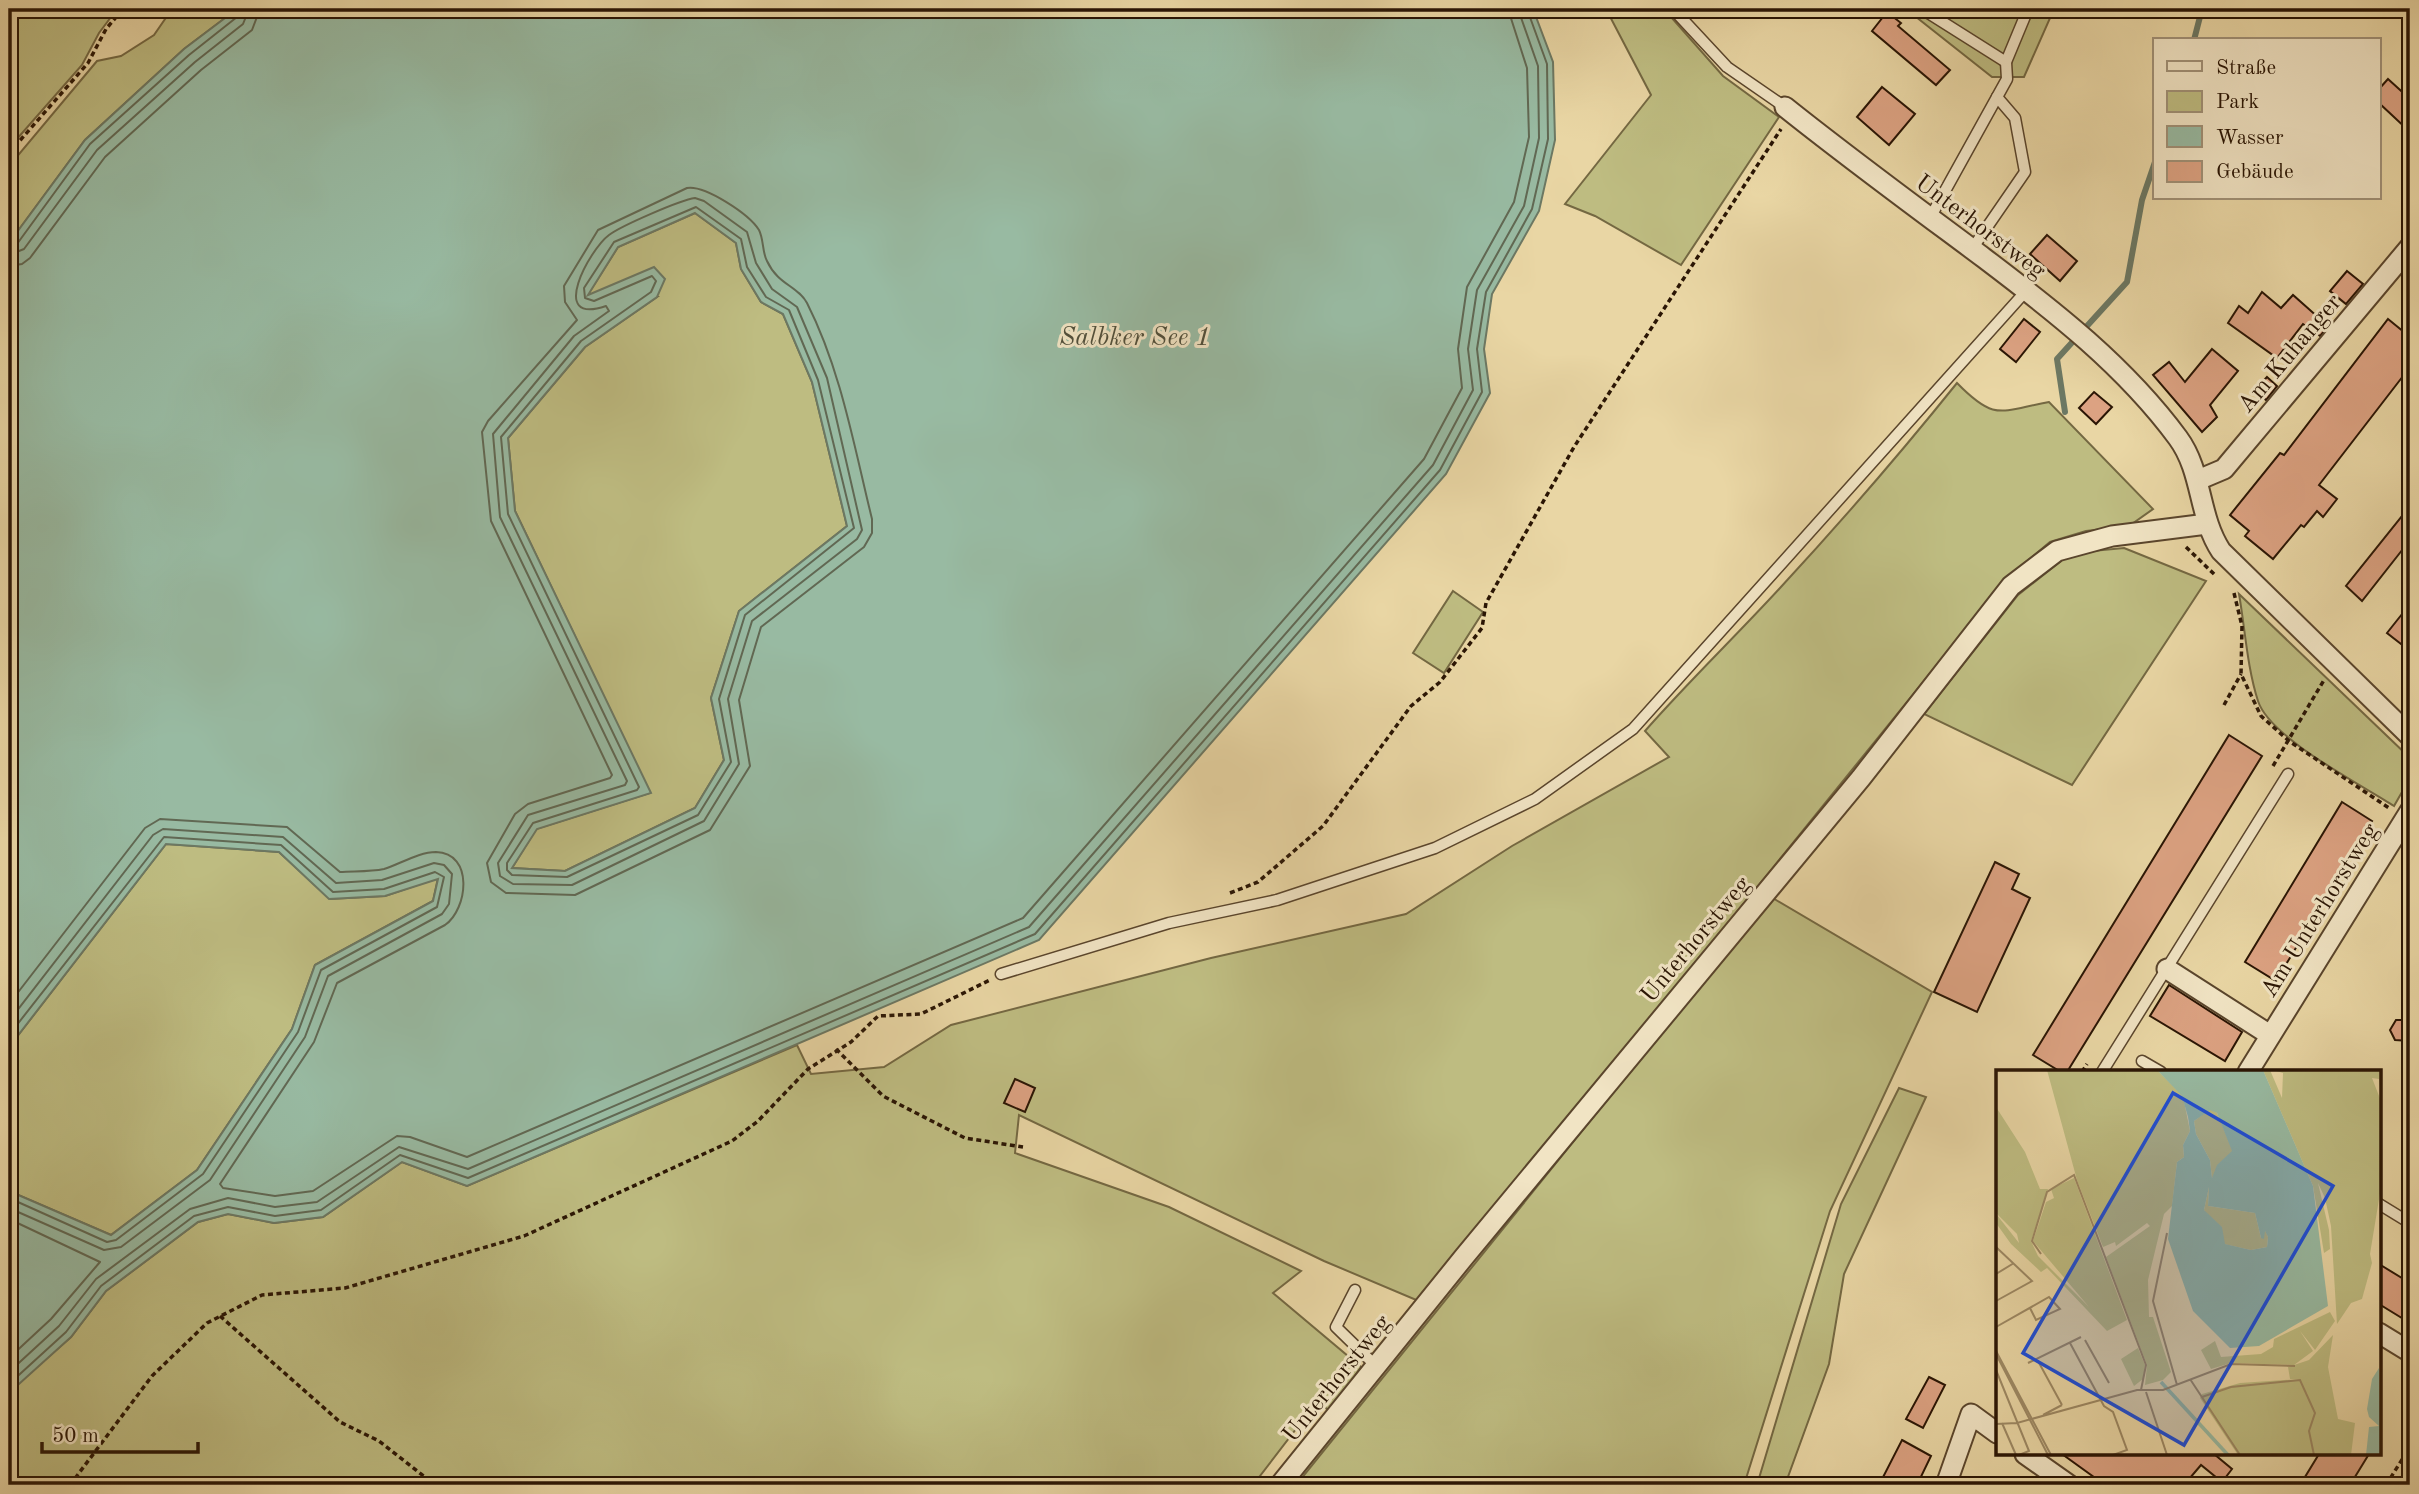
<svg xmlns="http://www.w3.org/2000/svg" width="2419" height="1494" font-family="'Old Standard TT',serif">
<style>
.green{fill:#bebc81;stroke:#746842;stroke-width:2}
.water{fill:#98baa2;stroke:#6c7863;stroke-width:2;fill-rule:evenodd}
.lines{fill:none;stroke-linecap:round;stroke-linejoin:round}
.shore{stroke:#616853;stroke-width:2}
.stream{stroke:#6c7863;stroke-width:6}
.building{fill:#dca282;stroke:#2a1504;stroke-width:2}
.lane-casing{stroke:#5a452c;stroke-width:13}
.street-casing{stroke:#5a452c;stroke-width:23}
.path{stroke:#2a1504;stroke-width:3.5;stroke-dasharray:5 3.5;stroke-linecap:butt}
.lane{stroke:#f1e4c4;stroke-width:10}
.street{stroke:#f1e4c4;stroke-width:19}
.labels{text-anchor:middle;stroke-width:6;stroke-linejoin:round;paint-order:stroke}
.street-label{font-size:24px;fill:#2a1504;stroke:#f1e4c4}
.water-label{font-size:26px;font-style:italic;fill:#504f3b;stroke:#f1e4c4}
.inset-river{fill:none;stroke:#98baa2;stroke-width:3.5}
.inset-road{fill:none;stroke:#9d8964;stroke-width:2}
.view{fill:#1d4ed8;fill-opacity:0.15;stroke:#1d4ed8;stroke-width:3.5}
.inset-edge{fill:none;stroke:#2a1504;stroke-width:3.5}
</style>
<rect width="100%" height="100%" fill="#e9d6a4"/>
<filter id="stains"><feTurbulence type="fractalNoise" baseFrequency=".00286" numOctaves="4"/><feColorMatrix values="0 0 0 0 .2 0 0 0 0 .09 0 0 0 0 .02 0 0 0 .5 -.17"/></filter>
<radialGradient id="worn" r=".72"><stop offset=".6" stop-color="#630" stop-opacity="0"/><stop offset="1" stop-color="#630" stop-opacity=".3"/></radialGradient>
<!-- green -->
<g class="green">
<path d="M9,9H117L99,33L82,65L9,148Z"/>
<path d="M172,9H237L184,49L85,140L9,243V166L97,61L121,56L154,35Z"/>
<path d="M1606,9H1664L1723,76L1779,117L1681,265L1595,216L1565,204L1651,95Z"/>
<path d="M1906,9H2054L2024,77H1992Z"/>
<path d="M695,213L736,243L741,269L761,302L783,314L812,382L847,526L739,611L711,698L724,760L695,808L565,871L512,868L536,829L650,793L515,511L508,438L585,347L657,297L587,296L618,247Z"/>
<path d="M1957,383C1995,422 2000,411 2049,402L2153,509L2129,526L2086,531L2050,542L2009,576L1421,1302L1324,1261L1019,1115L1015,1153L1169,1207L1301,1271L1273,1293L1361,1367L1331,1411L1316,1403L1253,1485H9V1391L71,1337L106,1291L198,1222L228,1214L274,1223L323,1217L402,1162L467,1186L797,1045L811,1074L884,1067L951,1025L1211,958L1406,914L1512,846L1669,757L1645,731C1688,682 1735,637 1780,588C1841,522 1900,454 1957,383Z"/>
<path d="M2124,548L2206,581L2072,785L1924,714L2018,595L2071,553Z"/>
<path d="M1453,591L1483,612L1444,673L1413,653Z"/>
<path d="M2239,594L2410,758V778L2394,806C2360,784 2270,738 2258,701C2247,667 2245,628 2239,594Z"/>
<path d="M166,844L279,852L330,899L385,896L438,878L433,901L315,965L292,1029L197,1170L111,1235L9,1191V1047Z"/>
<path d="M1771,897L1932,992L1830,1211L1744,1485H1296Z"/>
<path d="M1899,1088L1926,1097L1844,1274L1829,1364L1785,1485H1757L1841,1204Z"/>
</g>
<!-- water -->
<path class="water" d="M237,9H1533L1553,62L1555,140L1539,211L1492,294L1484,349L1490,393L1446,474L1039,940L467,1186L402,1162L323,1217L274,1223L228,1214L198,1222L106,1291L71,1337L9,1393V1191L111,1235L197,1170L292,1029L315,965L433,901L438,879L385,896L329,899L279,852L166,844L9,1047V243L85,140L184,49ZM695,213L736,243L741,269L761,302L783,314L812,382L847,526L739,611L711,698L724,760L695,808L565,871L512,868L537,829L651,793L515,511L508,438L585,347L657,297L665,279L654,267L588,295L618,247Z"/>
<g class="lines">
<!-- shore -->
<g class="shore">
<path d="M687,188C705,185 749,214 759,230C764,240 762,252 767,261C778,285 798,286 807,303C841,370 854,446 872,519V533L864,547L761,627L739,700L750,766L710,830L575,895L506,893L491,882L487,863L515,814L528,804L610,778L612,775L491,521L482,432L488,421L577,320L565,302L564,286L598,230Z"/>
<path d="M695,198L704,201L747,232L756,263L772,289L797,307L827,378L862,530L857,539L752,621L728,699L739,764L704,821L572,885L513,884L500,876L498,863L528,815L625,785L627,781L500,517L493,434L574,336L609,311L606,306C547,326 590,249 609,235C621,226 680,200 695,198Z"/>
<path d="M696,207L741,239L747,267L766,297L789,310L818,380L854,528L745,615L719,699L731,762L698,815L567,877L512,875L507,870V863L533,823L637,790L639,787L508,514L501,437L581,341L651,292L656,281L652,276L594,301L585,298L584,288L614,242Z"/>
<path d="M9,247L17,244L90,144L189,55L237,17L240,9"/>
<path d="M9,255L24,249L97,150L195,62L243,24L249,9"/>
<path d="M9,266L22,264L30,258L105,157L201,70L252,30L260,9"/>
<path d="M9,1004L145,828L160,819L287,827L340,872C354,871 370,872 384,869C400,864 419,852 436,852C474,853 468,909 445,925L337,983L314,1042L220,1184L223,1188L275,1196L313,1191L397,1136L410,1137L467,1157L1023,918L1424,459L1462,388L1458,349L1467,287L1514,202L1529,137L1527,68L1508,9"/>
<path d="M9,1021L153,835L163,829L283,837L336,883L382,880L434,863L444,865L452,874L449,904L442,914L328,976L305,1037L210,1180L121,1247L104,1250L9,1208"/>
<path d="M9,1035L164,837L281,845L333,892L384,889L435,872L444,877L437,907L321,970L298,1032L203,1174L116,1240L107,1242L9,1198"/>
<path d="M9,1219L100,1262L51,1319L9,1358"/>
<path d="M9,1372L59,1326L96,1279L190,1209L228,1198L275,1207L317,1202L399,1147L468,1169L1029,927L1433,465L1473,390L1468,349L1477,290L1524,206L1539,138L1538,66L1518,9"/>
<path d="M9,1384L66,1332L101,1286L194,1216L228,1207L275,1216L321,1210L400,1155L468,1178L1035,934L1440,470L1482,392L1477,349L1486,292L1532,209L1548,139L1547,64L1527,9"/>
</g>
<!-- stream -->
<g class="stream">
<path d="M2194,40L2202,9"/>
<path d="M2065,412L2057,359L2127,282L2142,200L2155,162"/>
</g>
</g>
<!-- building -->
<g class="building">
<path d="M1887,12L1901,23L1898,26L1950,70L1936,85L1872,31Z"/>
<path d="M2388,79L2410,99V132L2379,103V89Z"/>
<path d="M1882,87L1915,114L1889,145L1857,117Z"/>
<path d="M2047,235L2077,261L2060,281L2030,254Z"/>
<path d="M2347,271L2363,284L2346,304L2330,291Z"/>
<path d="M2262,292L2281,308L2293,295L2328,326L2320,336L2303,324L2277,358L2228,323L2239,306L2248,313Z"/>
<path d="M2024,319L2040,332L2016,362L2000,349Z"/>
<path d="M2388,319L2410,337V367L2319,485L2337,499L2323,517L2317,511L2304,527L2301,525L2273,559L2245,536L2249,531L2230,515L2280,453L2284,455Z"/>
<path d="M2212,349L2238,371L2210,405L2217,417L2202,432L2153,375L2169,362L2185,382Z"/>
<path d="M2267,377L2277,386L2266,400L2255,390Z"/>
<path d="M2094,392L2112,407L2096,424L2079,408Z"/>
<path d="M2410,506V540L2362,601L2346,586Z"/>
<path d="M2410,604V651L2387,633Z"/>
<path d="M2229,735L2262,756L2067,1072H2061L2033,1055Z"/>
<path d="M2342,802L2372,821L2276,981L2245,962Z"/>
<path d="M1995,862L2019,874L2012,889L2030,898L1977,1012L1934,992Z"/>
<path d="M2169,985L2242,1032L2225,1061L2150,1016Z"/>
<path d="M2396,1020H2410V1041L2395,1040L2390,1030Z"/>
<path d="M1015,1079L1035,1088L1025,1112L1004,1103Z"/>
<path d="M2379,1264L2410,1283V1323L2379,1304Z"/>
<path d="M1929,1377L1945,1385L1923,1428L1906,1419Z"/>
<path d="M1902,1440L1931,1456L1917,1485H1879Z"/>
<path d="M2062,1454H2214L2232,1469L2222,1482L2201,1465L2184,1485H2105Z"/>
<path d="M2319,1454H2369L2350,1485H2319L2305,1477Z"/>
</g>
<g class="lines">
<!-- lane casing -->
<g class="lane-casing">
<g id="lane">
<path d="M1673,9L1727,67L1785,107"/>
<path d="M1922,9L2006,62"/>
<path d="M1930,218L2007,79L2006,62L2028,9"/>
<path d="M1972,249L2025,172L2015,118L1997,97"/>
<path d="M1001,974L1169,923L1277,900L1435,848L1535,799L1633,729L2026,291"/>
<path d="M2142,1061L2161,1072"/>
<path d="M2102,1072L2288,774"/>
<path d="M2379,1204L2410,1223"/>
<path d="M1355,1290L1336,1327L1376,1366"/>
</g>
</g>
<!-- street casing -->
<g class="street-casing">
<g id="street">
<path d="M1785,107C1850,159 1917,208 1984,258C2054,311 2125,366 2178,438C2203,472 2198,516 2221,551L2410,736"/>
<path d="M2198,480L2224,469L2410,247"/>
<path d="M2167,969L2270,1035"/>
<path d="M2248,1072L2410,811"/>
<path d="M2379,1333L2410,1352"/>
<path d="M2025,1454L2069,1485"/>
<path d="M1280,1485L1464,1257L1861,778L2011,586L2057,551L2112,536L2207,524"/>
<path d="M1946,1485L1971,1414L1997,1433"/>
</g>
</g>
<!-- path -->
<g class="path">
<path d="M9,153L88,63L106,29L123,9"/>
<path d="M2186,547L2216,576"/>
<path d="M2234,593L2242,626L2241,674L2261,716L2289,741L2389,808"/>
<path d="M2224,705L2241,674"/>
<path d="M2273,766L2324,680"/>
<path d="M1230,893L1258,882L1323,826L1411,706L1440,682L1482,628L1486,603L1574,447L1781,129"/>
<path d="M836,1049L883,1096L965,1138L1023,1147"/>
<path d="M2082,1072L2087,1064"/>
<path d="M220,1316L340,1422L379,1441L430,1481L441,1485"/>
<path d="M70,1485L152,1376L207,1323L262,1295L345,1288L524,1236L732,1141L758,1121L808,1069L851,1042L878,1016L921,1014L990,980"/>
<path d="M2386,1485L2410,1447"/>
</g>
<!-- lane -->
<use href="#lane" class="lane"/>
<!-- street -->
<use href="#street" class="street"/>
</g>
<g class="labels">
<!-- street labels -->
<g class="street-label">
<text transform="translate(1981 226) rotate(37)" y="8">Unterhorstweg</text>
<text transform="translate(2289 353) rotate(-50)" y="8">Am Kuhanger</text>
<text transform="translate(2319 910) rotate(-58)" y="8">Am Unterhorstweg</text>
<text transform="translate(1695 939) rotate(-50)" y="8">Unterhorstweg</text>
<text transform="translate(1336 1378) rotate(-51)" y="8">Unterhorstweg</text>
</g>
<!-- water labels -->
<g class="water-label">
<text x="1135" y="345">Salbker See 1</text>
</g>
</g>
<!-- overview -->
<g transform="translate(1996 1070)">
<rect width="385" height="385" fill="#e9d6a4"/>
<path d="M51,0H161L187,26L194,61L187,75L188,87L181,92L176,136L168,144L152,210L153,247H157L175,302L167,310L149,315L151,295L110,187L154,156L151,153L120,176L119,172L107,177L81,110ZM267,0H274L286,28L287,3L277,0L385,1V23L383,9L376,8L385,31V117L374,184L376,193L366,229L355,233L341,254L335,156L329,128L322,113L333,160L334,179L328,183L317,116ZM0,37L29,82L44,119H52L35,171L42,186L93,237L37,171L50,132L58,128L55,119L78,108L131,250L111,261L51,198L45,202L15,174L0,153L1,145L23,173L21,164L0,143ZM214,39L221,43L237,81L216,108L214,90L200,64L198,51ZM213,117L212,136L259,143L265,168L269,160L272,167L271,177L255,180L228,174L208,140ZM334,242L339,251L319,280L304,261L317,281L298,295L235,293L215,299L205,280L219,271L225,287L265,284L277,277L278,269ZM337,265L332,297L342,349L359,353L355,385H242L204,328L206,324L244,313L304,309H294L292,297L313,290ZM142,278L149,295L147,309L138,316L125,289Z" fill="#bebc81"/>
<path d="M161,0H267L317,116L332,236L263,276L234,278L197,241L172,169L181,92L188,87L187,75L194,61L192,47L186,26ZM214,40L221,43L236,81L221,95L216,108L214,90L200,64L198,51ZM213,117L212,136L259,143L265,168L268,169L269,161L272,167L271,177L255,180L229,174L226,157L208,140ZM383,298L385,385H370L373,357L383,356L373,347L371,339L376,309Z" fill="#98baa2" fill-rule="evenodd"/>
<path class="inset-river" d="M165,312L232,385"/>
<path class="inset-road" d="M171,163L157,231L181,315M0,177L36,211L0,231M45,184L36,171L51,122L78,105L150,295L145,320M0,204L18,193M0,257L53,227L64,239L40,250L34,238M89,270L113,313M74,273L108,336L117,342L131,380L117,385M0,281L55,385M0,284L52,385M42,291L66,335M32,293L85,267M0,300L33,381L23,385M194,309L244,385M150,322L171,385M206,327L235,317L304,310L319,343L313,361L318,385M47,345L66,335M6,353L20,385M0,354L21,353L141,320H167L235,294L299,296"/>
<path class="view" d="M177,23L337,116L188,375L27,283Z"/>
<rect width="385" height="385" class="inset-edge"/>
</g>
<!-- margin -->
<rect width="2419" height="1494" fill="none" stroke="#e9d6a4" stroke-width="35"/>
<rect x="10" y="10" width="2398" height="1473" fill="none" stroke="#2a1504" stroke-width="3.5"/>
<rect x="18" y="18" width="2384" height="1459" fill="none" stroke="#2a1504" stroke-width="2"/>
<!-- legend -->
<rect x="2153" y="38" width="228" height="161" fill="#f1e4c4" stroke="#a19177" stroke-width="2"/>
<rect x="2167" y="61" width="35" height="10" fill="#f1e4c4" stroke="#a19177" stroke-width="2"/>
<text x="2216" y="74" font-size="21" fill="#2a1504">Straße</text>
<rect x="2167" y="91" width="35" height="21" fill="#bebc81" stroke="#a19177" stroke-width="2"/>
<text x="2216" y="108" font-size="21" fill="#2a1504">Park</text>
<rect x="2167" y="126" width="35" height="21" fill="#98baa2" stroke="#a19177" stroke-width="2"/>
<text x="2216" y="144" font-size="21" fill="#2a1504">Wasser</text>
<rect x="2167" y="161" width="35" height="21" fill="#dca282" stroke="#a19177" stroke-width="2"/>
<text x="2216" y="178" font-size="21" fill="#2a1504">Gebäude</text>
<!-- scale -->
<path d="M42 1442v10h156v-10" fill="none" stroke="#2a1504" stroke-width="3.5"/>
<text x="52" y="1442" font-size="21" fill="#2a1504" stroke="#f1e4c4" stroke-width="5" paint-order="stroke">50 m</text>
<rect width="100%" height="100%" filter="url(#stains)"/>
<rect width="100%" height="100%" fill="url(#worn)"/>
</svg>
